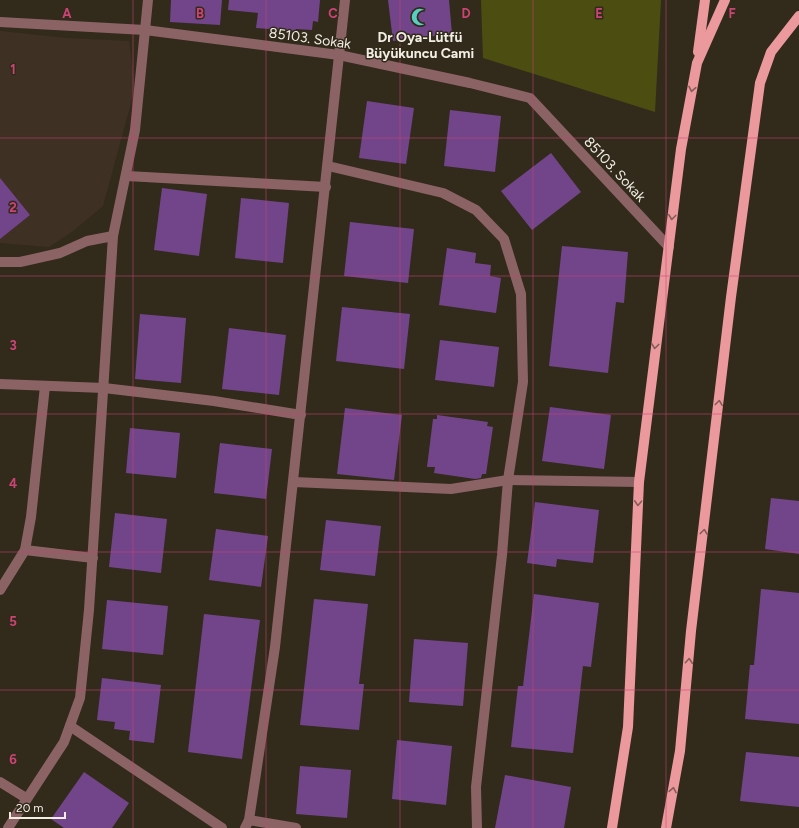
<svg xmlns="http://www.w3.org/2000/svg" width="799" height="828" font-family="Figtree,sans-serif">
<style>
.education{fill:#3f3024}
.green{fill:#4b4e10}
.building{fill:#72458a}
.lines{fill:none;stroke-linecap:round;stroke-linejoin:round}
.street{stroke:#8c6365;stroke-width:10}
.primary{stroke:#ec999e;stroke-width:10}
.oneway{stroke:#865c56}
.grid{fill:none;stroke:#cc4376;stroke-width:1;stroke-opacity:0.55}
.labels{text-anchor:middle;stroke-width:3;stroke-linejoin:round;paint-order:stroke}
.poi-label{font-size:14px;font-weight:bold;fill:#f2eee4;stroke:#322b1b}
.street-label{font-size:14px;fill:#f2eee4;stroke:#322b1b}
.grid-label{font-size:13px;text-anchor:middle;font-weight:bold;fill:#cc4376;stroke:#322b1b;stroke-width:3;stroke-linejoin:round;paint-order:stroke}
</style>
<rect width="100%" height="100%" fill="#322b1b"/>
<!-- education -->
<path class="education" d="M0,31L66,38L129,41L135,88L103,206L73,231L49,247L0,243Z"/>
<!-- green -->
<path class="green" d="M481,0H661L655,112L483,58Z"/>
<!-- building -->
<g class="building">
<path d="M171,0H222L220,25L170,22Z"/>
<path d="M229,0H320L318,22L313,21L312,30L296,29V31L256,28L258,13L228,10Z"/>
<path d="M388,0H449L452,34L393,41Z"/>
<path d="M367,101L414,108L406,164L359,158Z"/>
<path d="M450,110L501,116L495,172L444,166Z"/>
<path d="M551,153L581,192L532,230L501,191Z"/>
<path d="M0,178L30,215L0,239Z"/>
<path d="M162,188L207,194L199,256L154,250Z"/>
<path d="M241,198L289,203L283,263L235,258Z"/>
<path d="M350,222L414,229L408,283L344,276Z"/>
<path d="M562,246L628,252L624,303L616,302L608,373L549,366Z"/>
<path d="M447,248L476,253L475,263L491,265L490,276L501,278L496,313L439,305Z"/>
<path d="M342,307L410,314L404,369L336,361Z"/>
<path d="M140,314L186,318L181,383L135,379Z"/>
<path d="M229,328L286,335L279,395L222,389Z"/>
<path d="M440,340L499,347L494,387L435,380Z"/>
<path d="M550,407L611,415L604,469L542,461Z"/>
<path d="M345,408L402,415L394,480L337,474Z"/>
<path d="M437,415L488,422L487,426L493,427L486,474H482L481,478L475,479L434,473L435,467H427L433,419H437Z"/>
<path d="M130,428L180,433L176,478L126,473Z"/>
<path d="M220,443L272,449L266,499L214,493Z"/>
<path d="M771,498L799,501V554L765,549Z"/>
<path d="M535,502L599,510L593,563L557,559L556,567L527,563Z"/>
<path d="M115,513L167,519L161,573L109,567Z"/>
<path d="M326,520L381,526L375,576L320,570Z"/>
<path d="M216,529L268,536L261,587L209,580Z"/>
<path d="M761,589L799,593V724L745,719L750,665H754Z"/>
<path d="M534,594L599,603L591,667L583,666L573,753L511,747L518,686H523Z"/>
<path d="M314,599L368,604L359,684H364L359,730L300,725Z"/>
<path d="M107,600L168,606L163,655L102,649Z"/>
<path d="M204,614L260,620L242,759L188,752Z"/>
<path d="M414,639L468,643L463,706L409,702Z"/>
<path d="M102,678L161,685L154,743L129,740L130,731L114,729L115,722L97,720Z"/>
<path d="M397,740L452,746L446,805L392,799Z"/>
<path d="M746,752L799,757V807L740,801Z"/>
<path d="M300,766L351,770L347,818L296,814Z"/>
<path d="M84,772L129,803L112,828H64L51,819Z"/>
<path d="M505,775L571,787L564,828H495Z"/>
</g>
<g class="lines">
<!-- street -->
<g class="street">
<path d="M0,22L145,30L339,55L470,83L530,98L669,247"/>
<path d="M328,166L443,193L476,210L504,239L521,294L523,382L508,480L502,555L476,787L477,828"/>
<path d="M127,176L326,187"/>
<path d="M0,262H20L60,253L87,241L113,236"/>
<path d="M0,384L104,388L214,401L301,415"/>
<path d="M294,482L451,489L508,480L639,482"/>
<path d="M25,550L93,558"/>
<path d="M0,590L25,550L31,517L45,386"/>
<path d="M70,726L222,828"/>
<path d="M0,782L26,798"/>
<path d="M249,820L296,828"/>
<path d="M8,828L64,742L80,698L89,610L113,236L135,130L148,0"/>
<path d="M245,828L249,820L275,647L345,0"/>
</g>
<!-- primary -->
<g class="primary">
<path d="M698,52L705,0"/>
<path d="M612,828L628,727L639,482L681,149L697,63L725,0"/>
<path d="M666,828L680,751L691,631L731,297L760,83L771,52L799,16"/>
</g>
</g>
<!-- one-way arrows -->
<defs><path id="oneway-chevron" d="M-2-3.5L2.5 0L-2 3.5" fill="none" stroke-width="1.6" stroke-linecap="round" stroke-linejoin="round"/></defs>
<g class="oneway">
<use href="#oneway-chevron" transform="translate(692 89) rotate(101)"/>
<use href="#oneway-chevron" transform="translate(672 217) rotate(97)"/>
<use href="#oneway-chevron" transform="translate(655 346) rotate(97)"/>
<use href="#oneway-chevron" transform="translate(719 403) rotate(-83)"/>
<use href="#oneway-chevron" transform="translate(638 503) rotate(93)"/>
<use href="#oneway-chevron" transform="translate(704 532) rotate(-83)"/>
<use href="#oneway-chevron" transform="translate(689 661) rotate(-85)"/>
<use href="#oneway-chevron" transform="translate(673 790) rotate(-79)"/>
</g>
<!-- grid -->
<path class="grid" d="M133,0V828M266,0V828M400,0V828M533,0V828M666,0V828M0,138H799M0,276H799M0,414H799M0,552H799M0,690H799"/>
<!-- icons -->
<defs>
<g id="mosque-bare" transform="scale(1.38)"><path d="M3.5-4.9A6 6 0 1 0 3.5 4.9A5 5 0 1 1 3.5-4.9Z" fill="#57cec1" stroke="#322b1b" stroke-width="2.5" paint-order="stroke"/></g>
</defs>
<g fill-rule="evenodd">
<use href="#mosque-bare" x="420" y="17"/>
</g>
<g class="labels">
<!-- poi labels -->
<g class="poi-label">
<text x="420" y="42">Dr Oya-Lütfü<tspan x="420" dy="16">Büyükuncu Cami</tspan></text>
</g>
<!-- street labels -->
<g class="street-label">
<text transform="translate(310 38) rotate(8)" y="5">85103. Sokak</text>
<text transform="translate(615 169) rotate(47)" y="5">85103. Sokak</text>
</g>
</g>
<g class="grid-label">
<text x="67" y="18">A</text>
<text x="200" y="18">B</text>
<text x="333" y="18">C</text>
<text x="466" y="18">D</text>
<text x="599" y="18">E</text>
<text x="732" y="18">F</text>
<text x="13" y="74">1</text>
<text x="13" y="212">2</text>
<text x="13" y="350">3</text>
<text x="13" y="488">4</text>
<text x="13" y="626">5</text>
<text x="13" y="764">6</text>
</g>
<!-- scale -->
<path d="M10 812v6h55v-6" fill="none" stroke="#f2eee4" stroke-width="2"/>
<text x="16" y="812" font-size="12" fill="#f2eee4" stroke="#322b1b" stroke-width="3" paint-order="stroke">20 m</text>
</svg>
